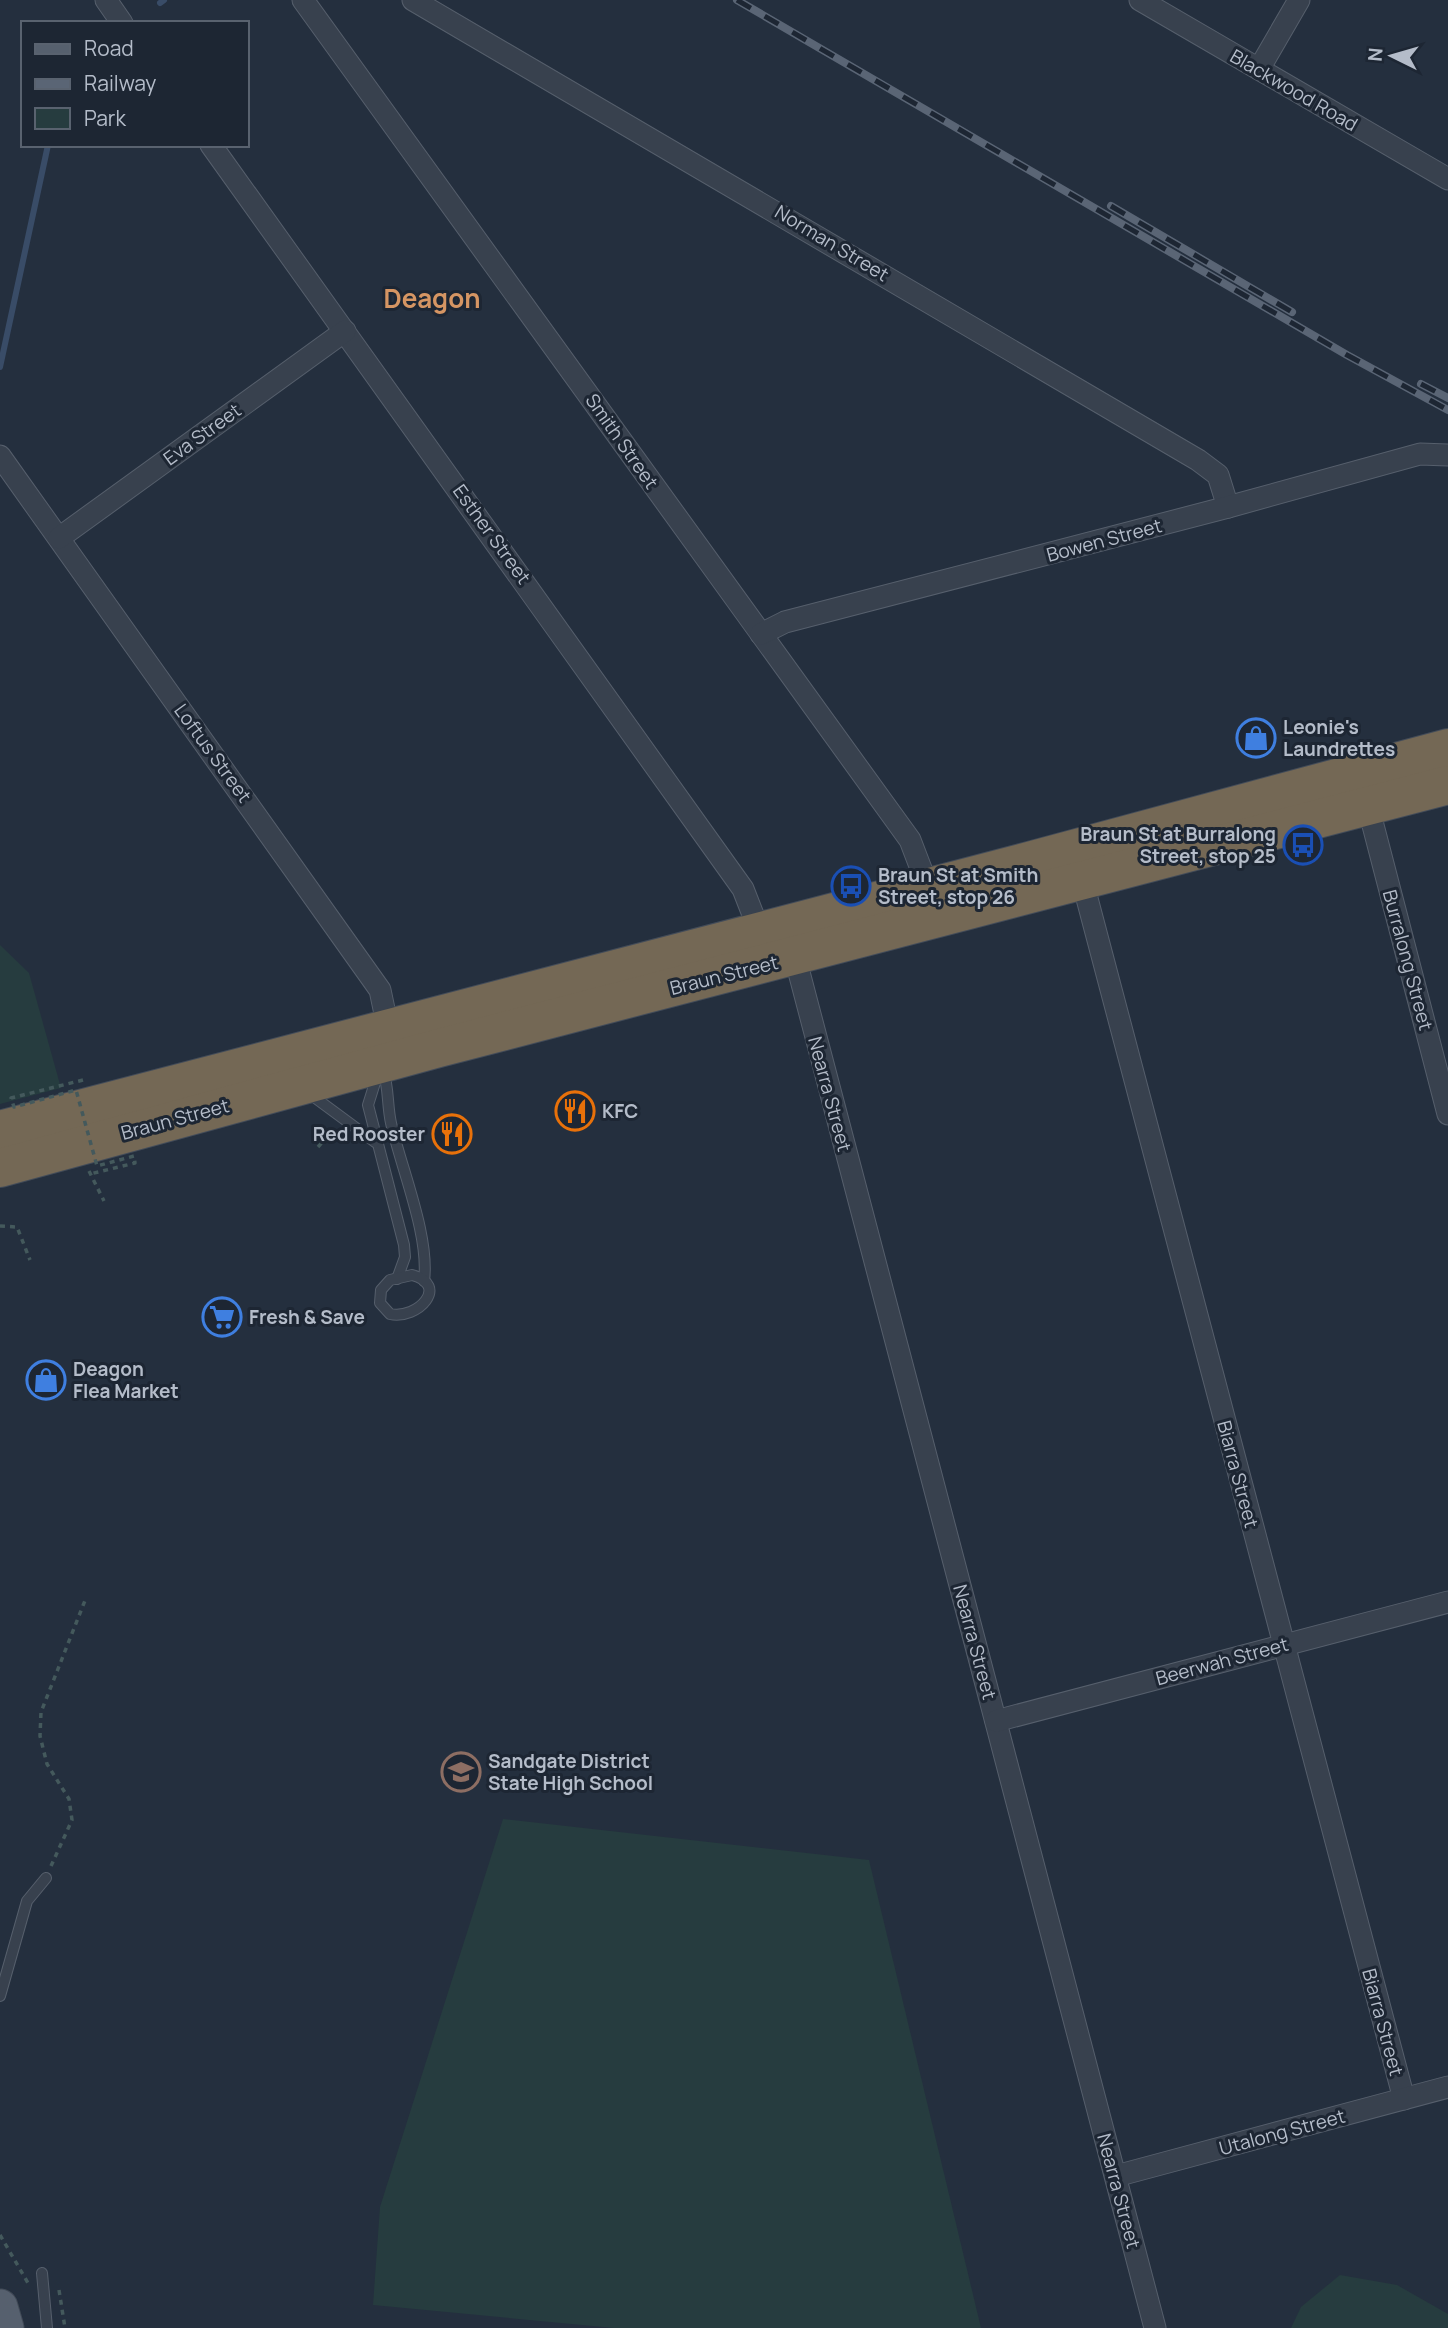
<svg xmlns="http://www.w3.org/2000/svg" width="1448" height="2328" font-family="Manrope,sans-serif">
<style>
.green{fill:#263c3f}
.lines{fill:none;stroke-linecap:round;stroke-linejoin:round}
.stream{stroke:#394c67;stroke-width:6}
.lane-casing{stroke:#565f6c;stroke-width:12}
.street-casing{stroke:#565f6c;stroke-width:23}
.primary-casing{stroke:#414a57;stroke-width:37}
.highway-casing{stroke:#434c59;stroke-width:40}
.path{stroke:#44595c;stroke-width:3.5;stroke-dasharray:5 5;stroke-linecap:butt}
.lane{stroke:#38414e;stroke-width:10}
.street{stroke:#38414e;stroke-width:21}
.primary{stroke:#56606e;stroke-width:35}
.highway{stroke:#746855;stroke-width:38}
.rail-casing{stroke:#5a6575;stroke-width:8}
.rail{stroke:#1d2633;stroke-width:5;stroke-dasharray:16;stroke-linecap:butt}
.path-bridge{stroke:#44595c;stroke-width:3.5;stroke-dasharray:5 5;stroke-linecap:butt}
.labels{text-anchor:middle;stroke-width:6;stroke-linejoin:round;paint-order:stroke}
.street-label{font-size:19px;fill:#b4bcc9;stroke:#1d2633}
.poi-label{font-size:19px;font-weight:bold;fill:#b4bcc9;stroke:#1d2633;text-anchor:start}
.district-label{font-size:26px;font-weight:bold;fill:#d59563;stroke:#1d2633}
</style>
<rect width="100%" height="100%" fill="#242f3e"/>
<!-- green -->
<g class="green">
<path d="M0,945L29,973L61,1088L0,1104Z"/>
<path d="M503,1819L869,1860L981,2328H614L373,2305L380,2207Z"/>
<path d="M1340,2275L1397,2285L1448,2314V2328H1291L1301,2307Z"/>
</g>
<g class="lines">
<!-- stream -->
<g class="stream">
<path d="M160,3L164,0"/>
<path d="M0,367L48,145"/>
</g>
<!-- lane casing -->
<g class="lane-casing">
<g id="lane">
<path d="M383,1070C389,1088 387,1105 391,1123C401,1168 430,1236 424,1281"/>
<path d="M378,1073L368,1105L404,1245L405,1257L397,1279"/>
<path d="M310,1094L375,1142"/>
<path d="M412,1275C450,1285 418,1320 390,1314L380,1303L381,1290L390,1280Z"/>
<path d="M0,1996L27,1901L46,1878"/>
<path d="M42,2273L47,2328"/>
</g>
</g>
<!-- street casing -->
<g class="street-casing">
<g id="street">
<path d="M106,0L122,23"/>
<path d="M303,0L910,840L928,887"/>
<path d="M413,0L1198,460L1218,475L1228,507"/>
<path d="M1140,0L1448,179"/>
<path d="M1259,69L1299,0"/>
<path d="M211,145L743,889L759,930"/>
<path d="M0,456L380,990L388,1028L386,1038"/>
<path d="M59,538L345,331"/>
<path d="M761,634L785,622L1228,507L1420,454L1448,455"/>
<path d="M1368,806L1448,1114"/>
<path d="M1080,872L1404,2099"/>
<path d="M795,957L1155,2328"/>
<path d="M996,1721L1448,1602"/>
<path d="M1116,2176L1448,2087"/>
</g>
</g>
<!-- primary casing -->
<g class="primary-casing">
<path id="primary" d="M0,2307L6,2328"/>
</g>
<!-- highway casing -->
<g class="highway-casing">
<g id="highway">
<path d="M0,1130L1029,861L1448,748"/>
<path d="M0,1168L439,1048L1448,785"/>
</g>
</g>
<!-- path -->
<g class="path">
<path d="M318,1147L333,1130"/>
<path d="M89,1171L104,1201"/>
<path d="M0,1226L17,1227L30,1260"/>
<path d="M51,1866L72,1820L69,1799L47,1764L40,1736L41,1712L86,1598"/>
<path d="M0,2235L28,2283"/>
<path d="M59,2290L65,2328"/>
</g>
<!-- lane -->
<use href="#lane" class="lane"/>
<!-- street -->
<use href="#street" class="street"/>
<!-- primary -->
<use href="#primary" class="primary"/>
<!-- highway -->
<use href="#highway" class="highway"/>
<!-- rail casing -->
<g class="rail-casing">
<g id="rail">
<path d="M737,0L1347,355L1448,410"/>
<path d="M1111,206L1292,312"/>
<path d="M1421,384L1448,398"/>
</g>
</g>
<!-- rail -->
<use href="#rail" class="rail"/>
<!-- path-bridge -->
<path class="path-bridge" d="M83,1080L11,1098L14,1107L76,1090L97,1166L134,1156L135,1163L90,1174"/>
</g>
<!-- icons -->
<defs>
<g id="shop-ring" transform="scale(2.0125)"><circle r="9.5" fill="#1d2633" stroke="#3f7fe0" stroke-width="1.5"/><path d="M-5-2.5h2.3a2.7 3.5 0 0 1 5.4 0H5L5.5 6h-11ZM-1.5-2.5h3a1.5 2.3 0 0 0-3 0Z" fill="#3f7fe0"/></g>
<g id="bus-ring" transform="scale(2.0125)"><circle r="9.5" fill="#1d2633" stroke="#1a4fb4" stroke-width="1.5"/><path d="M-5-6H5V4H4V6H2V4H-2V6H-4V4H-5ZM-3.5-4V0h7V-4ZM-3.5 1.2v1.5H-2V1.2ZM2 1.2v1.5H3.5V1.2Z" fill="#1a4fb4"/></g>
<g id="restaurant-ring" transform="scale(2.0125)"><circle r="9.5" fill="#1d2633" stroke="#e8710a" stroke-width="1.5"/><path d="M-5-6h1v4h1v-4h1v4h1v-4h1v5L-1.5 .5V6h-2V.5L-5-1ZM5-6V6H3V1.5H1.5Q1.5-4 5-6Z" fill="#e8710a"/></g>
<g id="supermarket-ring" transform="scale(2.0125)"><circle r="9.5" fill="#1d2633" stroke="#3f7fe0" stroke-width="1.5"/><path d="M-6-5.5h2.5l.6 2H6L4.5 2H-2.5L-4.4-4H-6ZM-1.5 3.2a1.3 1.3 0 1 0 .1 0ZM3 3.2a1.3 1.3 0 1 0 .1 0Z" fill="#3f7fe0"/></g>
<g id="school-ring" transform="scale(2.0125)"><circle r="9.5" fill="#1d2633" stroke="#8d6e63" stroke-width="1.5"/><path d="M0-5L7-2L0 1L-7-2ZM-4 1L0 2.5L4 1V4Q0 6-4 4Z" fill="#8d6e63"/></g>
</defs>
<g fill-rule="evenodd">
<use href="#shop-ring" x="1256" y="738"/>
<use href="#bus-ring" x="1303" y="845"/>
<use href="#bus-ring" x="851" y="886"/>
<use href="#restaurant-ring" x="575" y="1111"/>
<use href="#restaurant-ring" x="452" y="1134"/>
<use href="#supermarket-ring" x="222" y="1317"/>
<use href="#shop-ring" x="46" y="1380"/>
<use href="#school-ring" x="461" y="1772"/>
</g>
<g class="labels">
<!-- street labels -->
<g class="street-label">
<text transform="translate(1294 90) rotate(30)" y="7">Blackwood Road</text>
<text transform="translate(832 243) rotate(31)" y="7">Norman Street</text>
<text transform="translate(202 434) rotate(-36)" y="7">Eva Street</text>
<text transform="translate(622 441) rotate(55)" y="7">Smith Street</text>
<text transform="translate(492 534) rotate(54)" y="7">Esther Street</text>
<text transform="translate(1104 540) rotate(-15)" y="7">Bowen Street</text>
<text transform="translate(213 753) rotate(54)" y="7">Loftus Street</text>
<text transform="translate(1408 960) rotate(75)" y="7">Burralong Street</text>
<text transform="translate(724 975) rotate(-14)" y="7">Braun Street</text>
<text transform="translate(830 1094) rotate(75)" y="7">Nearra Street</text>
<text transform="translate(175 1119) rotate(-15)" y="7">Braun Street</text>
<text transform="translate(1238 1474) rotate(75)" y="7">Biarra Street</text>
<text transform="translate(975 1642) rotate(75)" y="7">Nearra Street</text>
<text transform="translate(1222 1661) rotate(-15)" y="7">Beerwah Street</text>
<text transform="translate(1383 2022) rotate(75)" y="7">Biarra Street</text>
<text transform="translate(1282 2132) rotate(-15)" y="7">Utalong Street</text>
<text transform="translate(1119 2191) rotate(75)" y="7">Nearra Street</text>
</g>
<!-- poi labels -->
<g class="poi-label">
<text x="1283" y="734">Leonie's<tspan x="1283" dy="22">Laundrettes</tspan></text>
<text x="1276" y="841" text-anchor="end">Braun St at Burralong<tspan x="1276" dy="22">Street, stop 25</tspan></text>
<text x="878" y="882">Braun St at Smith<tspan x="878" dy="22">Street, stop 26</tspan></text>
<text x="602" y="1118">KFC</text>
<text x="425" y="1141" text-anchor="end">Red Rooster</text>
<text x="249" y="1324">Fresh &amp; Save</text>
<text x="73" y="1376">Deagon<tspan x="73" dy="22">Flea Market</tspan></text>
<text x="488" y="1768">Sandgate District<tspan x="488" dy="22">State High School</tspan></text>
</g>
<!-- district labels -->
<g class="district-label">
<text x="432" y="308">Deagon</text>
</g>
</g>
<!-- legend -->
<rect x="21" y="21" width="228" height="126" fill="#1d2633" stroke="#59626f" stroke-width="2"/>
<rect x="35" y="44" width="35" height="10" fill="#56606e" stroke="#59626f" stroke-width="2"/>
<text x="84" y="56" font-size="21" fill="#b4bcc9">Road</text>
<rect x="35" y="79" width="35" height="10" fill="#5a6575" stroke="#59626f" stroke-width="2"/>
<text x="84" y="91" font-size="21" fill="#b4bcc9">Railway</text>
<rect x="35" y="108" width="35" height="21" fill="#263c3f" stroke="#59626f" stroke-width="2"/>
<text x="84" y="126" font-size="21" fill="#b4bcc9">Park</text>
<!-- north arrow -->
<g transform="translate(1392 56) rotate(275)" stroke="#1d2633" stroke-width="5" paint-order="stroke">
<path d="M0-5L12 26L0 18L-12 26Z" fill="#b4bcc9"/>
<text y="-10" font-size="19" font-weight="bold" text-anchor="middle" fill="#b4bcc9">N</text>
</g>
</svg>
